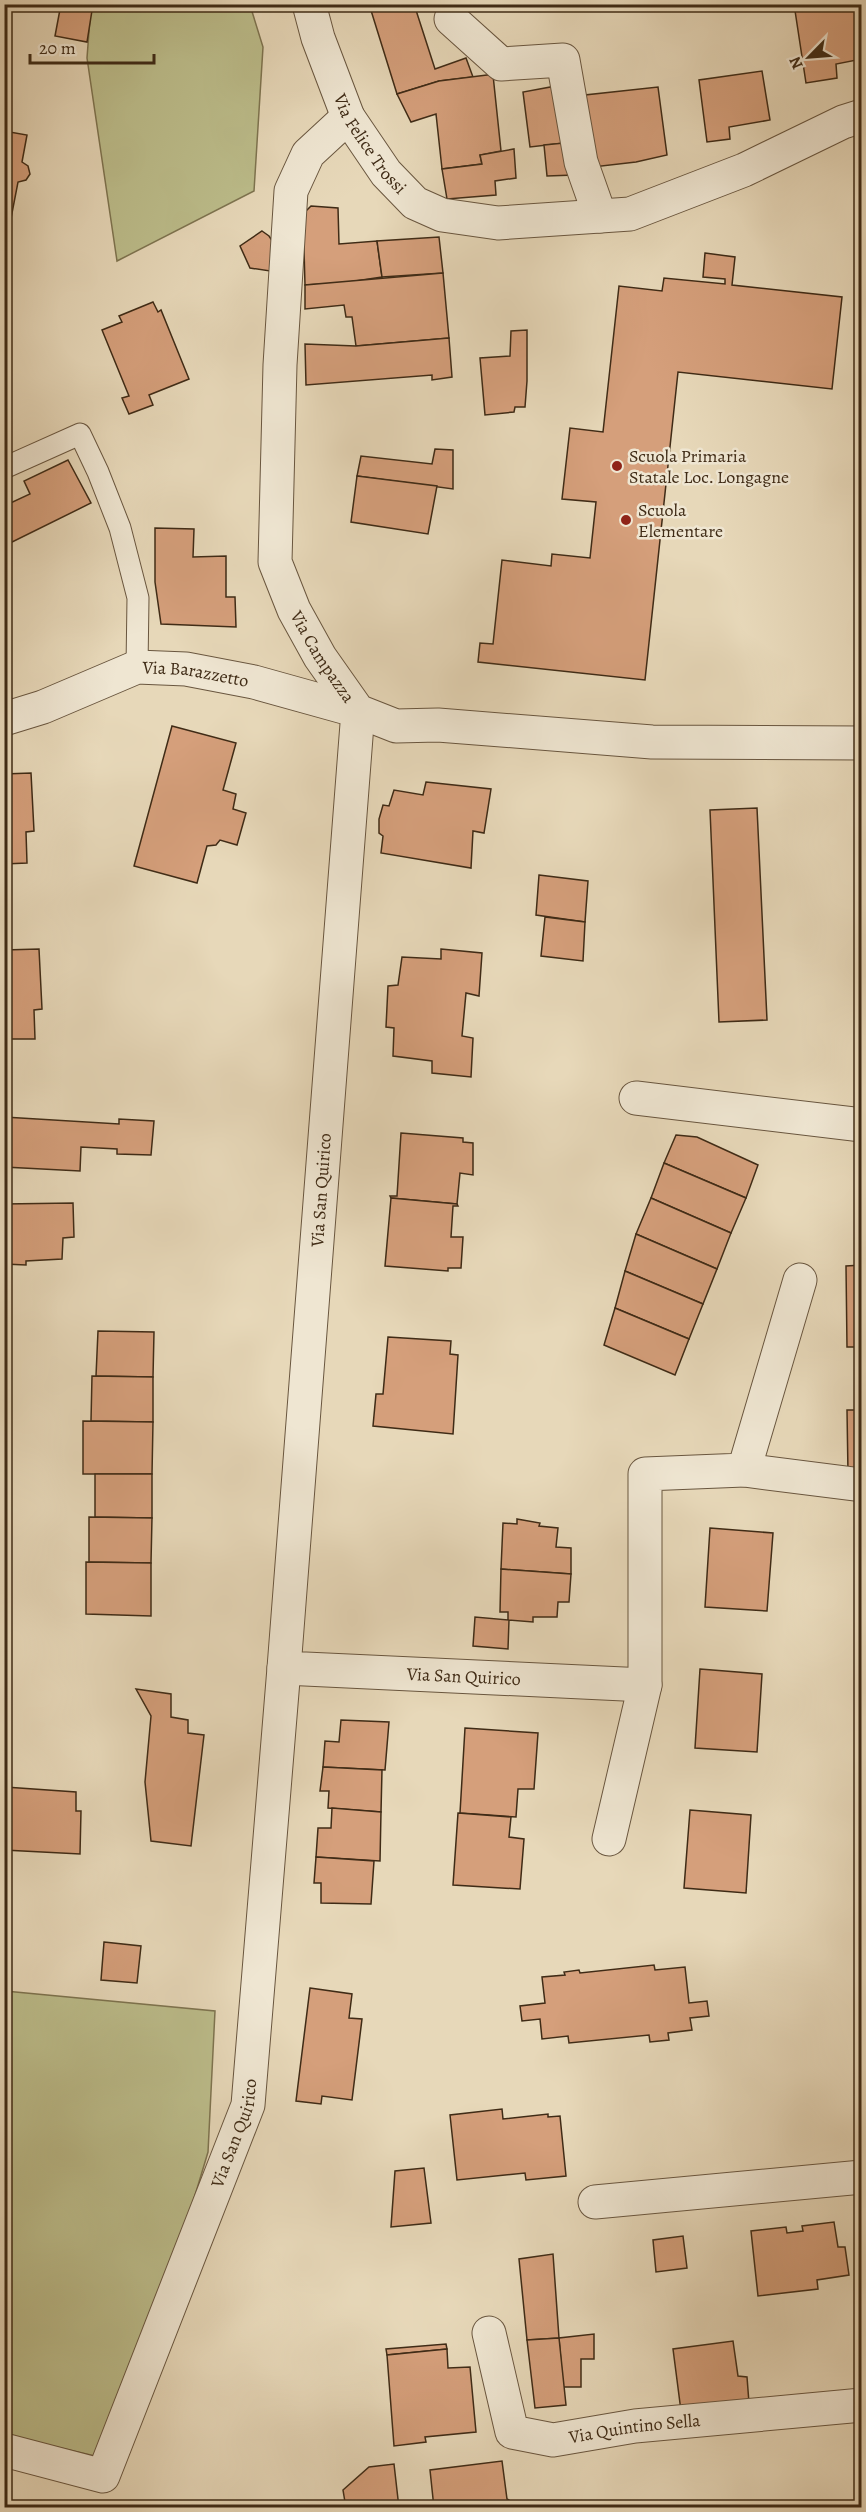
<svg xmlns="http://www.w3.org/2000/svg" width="866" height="2512" font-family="Alegreya,serif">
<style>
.green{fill:#bcbd8b;stroke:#7e7450;stroke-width:1.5}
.building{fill:#d59f7b;stroke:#3f2b16;stroke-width:1.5}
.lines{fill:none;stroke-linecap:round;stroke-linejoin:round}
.lane-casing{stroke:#69563f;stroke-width:23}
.street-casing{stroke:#69563f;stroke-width:35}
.lane{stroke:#efe6d2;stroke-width:21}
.street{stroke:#efe6d2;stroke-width:33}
.poi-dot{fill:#8f2418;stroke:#efe6d2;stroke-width:2}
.labels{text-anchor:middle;stroke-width:5;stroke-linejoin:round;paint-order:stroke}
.street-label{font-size:18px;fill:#3f2b16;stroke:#efe6d2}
.poi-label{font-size:18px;fill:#3f2b16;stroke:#efe6d2;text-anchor:start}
</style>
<rect width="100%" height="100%" fill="#e7d8b9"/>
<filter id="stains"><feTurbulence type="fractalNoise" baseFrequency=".00333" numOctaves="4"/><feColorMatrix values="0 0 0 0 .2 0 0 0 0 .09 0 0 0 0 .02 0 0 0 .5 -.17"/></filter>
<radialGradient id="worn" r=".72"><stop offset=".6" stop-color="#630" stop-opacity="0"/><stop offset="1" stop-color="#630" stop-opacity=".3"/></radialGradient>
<!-- green -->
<g class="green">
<path d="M91,5H250L263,47L254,191L117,261L87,58Z"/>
<path d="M5,1991L215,2011L208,2152L155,2329L95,2456L5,2435Z"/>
</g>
<!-- building -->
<g class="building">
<path d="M61,4H93L87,42L55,36Z"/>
<path d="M369,4H414L435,69L466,58L473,77L439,81L397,94Z"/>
<path d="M794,4H862V59L836,64L837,78L806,83Z"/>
<path d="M762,71L770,120L729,127L730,139L707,142L699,80Z"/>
<path d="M487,75H493L501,151L480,155L482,164L442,169L436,114L411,122L397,94L439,81Z"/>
<path d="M556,86L564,143L530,147L523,92Z"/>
<path d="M658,87L667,155L636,162L593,167L585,95Z"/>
<path d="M4,131L27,135L22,162L28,166L30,174L26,180L18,182L6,244Z"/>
<path d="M564,143L574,175L547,176L544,145Z"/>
<path d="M514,149L516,178L495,181L496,195L447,199L442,169L482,164L480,155Z"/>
<path d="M311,206L338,208L339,244L377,241L382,277L342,283L305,285L303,214Z"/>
<path d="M262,231L269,236L273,242L270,271L250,268L240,246Z"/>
<path d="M439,237L443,273L382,277L377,241Z"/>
<path d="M705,253L735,257L732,285L842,297L832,389L678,372L645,680L478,662L480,643L493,644L502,560L551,566L552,554L590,558L596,502L562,499L570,428L603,432L619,286L662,291L664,278L725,284V279L703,277Z"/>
<path d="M443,273L449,338L356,346L352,317H346L344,305L305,309V285Z"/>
<path d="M153,302L158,312L161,310L189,379L149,395L153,405L129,414L122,398L129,396L102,330L122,322L119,316Z"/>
<path d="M527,330V381L525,407H515L514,412L485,415L480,358L510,356L511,331Z"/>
<path d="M449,338L452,377L432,380V375L306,385L305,344L356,346Z"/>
<path d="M435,449L453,450V489L357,476L361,456L432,464Z"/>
<path d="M68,460L91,503L4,546V506L30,494L24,481Z"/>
<path d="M357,476L437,486L428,534L351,522Z"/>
<path d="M155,528L194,529L193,557L226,556V597H235L236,627L161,624L155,582Z"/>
<path d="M172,726L236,743L223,790L236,794L233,809L246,813L237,845L220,840L216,845L207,846L197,883L134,866Z"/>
<path d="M31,773L34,831L26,832L27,863L4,864V774Z"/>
<path d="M426,782L491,789L484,833L473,831L471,868L381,853L383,836L379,833V819L383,805L389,806L394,790L423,795Z"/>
<path d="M757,808L767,1020L719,1022L710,810Z"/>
<path d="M539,875L588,881L585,922L536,915Z"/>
<path d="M545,917L585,922L583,961L541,956Z"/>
<path d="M39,949L42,1009L34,1010L35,1039H4V950Z"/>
<path d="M441,949L482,953L479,996L466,993L462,1036L473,1038L471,1077L432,1073V1061L393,1056L394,1028L386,1027L388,986L398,985L402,957L441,959Z"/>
<path d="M4,1117L119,1124V1119L154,1121L151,1155L117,1154V1149L81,1147L80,1171L4,1167Z"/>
<path d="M401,1133L463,1138V1142L473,1143V1175L460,1173L457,1204L391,1198L390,1196H397Z"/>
<path d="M676,1135L697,1137L758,1165L746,1198L664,1163Z"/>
<path d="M664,1163L746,1198L731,1233L651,1198Z"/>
<path d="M391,1198L457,1204L458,1206H453L451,1237H463L461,1268H448V1271L385,1266Z"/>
<path d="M651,1198L731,1233L717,1269L636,1234Z"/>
<path d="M73,1203L74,1237L63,1238L62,1259L26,1261V1265L4,1264V1204Z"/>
<path d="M636,1234L717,1269L703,1304L625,1271Z"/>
<path d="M862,1265V1347H847L846,1266Z"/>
<path d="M625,1271L703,1304L689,1339L615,1308Z"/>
<path d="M615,1308L689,1339L675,1375L604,1345Z"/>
<path d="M98,1331L154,1332L153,1377L96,1376Z"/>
<path d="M388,1337L451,1341L450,1354L458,1355L453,1434L373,1426L376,1394H383Z"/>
<path d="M92,1376L153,1377V1422L91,1421Z"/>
<path d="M847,1410H862V1473H848Z"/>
<path d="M83,1421L153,1422L152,1474H83Z"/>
<path d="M95,1474H152V1518L95,1517Z"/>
<path d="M89,1517L152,1518L151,1563L89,1562Z"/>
<path d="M517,1519L540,1523L539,1526L558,1528L556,1547L571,1548V1574L501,1569L503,1523L517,1524Z"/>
<path d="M710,1528L773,1533L767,1611L705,1607Z"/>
<path d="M86,1562L151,1563V1616L86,1614Z"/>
<path d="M501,1569L571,1574L569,1602H558L557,1617H533V1622L509,1620L508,1649L473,1646L475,1617L508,1620V1612H500Z"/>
<path d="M700,1669L762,1674L757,1752L695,1748Z"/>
<path d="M136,1689L171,1694V1717L188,1720V1733L204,1735L191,1846L151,1841L145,1782L151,1716Z"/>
<path d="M341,1720L389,1722L385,1770L323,1767L325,1741L339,1742Z"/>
<path d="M465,1728L538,1733L534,1789H518L516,1817L460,1813Z"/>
<path d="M323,1767L382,1770L381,1812L328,1808L329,1791H320Z"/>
<path d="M5,1787L76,1792V1811H81L80,1854L4,1850Z"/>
<path d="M332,1808L381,1812L380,1861L316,1857L318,1828H331Z"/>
<path d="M690,1810L751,1815L746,1893L684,1888Z"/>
<path d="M458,1813L511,1817L509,1837L524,1839L520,1889L453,1885Z"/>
<path d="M316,1857L374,1861L371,1904L321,1903V1883H314Z"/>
<path d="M104,1942L141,1946L137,1983L101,1980Z"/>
<path d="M654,1965L655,1970L685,1967L689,2003L707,2001L709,2016L690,2018L692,2030L668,2033L669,2040L650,2042L649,2035L569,2043L568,2036L542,2039L540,2019L522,2021L520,2006L545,2003L542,1977L565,1975L564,1972L579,1970L580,1973Z"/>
<path d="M310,1988L352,1994L349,2018L362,2019L352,2100L322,2096L321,2104L296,2101Z"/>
<path d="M502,2109L503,2119L548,2114V2117L560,2116L566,2176L526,2180L525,2173L457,2180L450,2115Z"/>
<path d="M424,2168L431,2223L391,2227L395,2171Z"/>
<path d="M834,2222L838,2247H845L849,2275L817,2280L818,2289L758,2296L751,2231L786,2227L787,2233L803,2231L802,2226Z"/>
<path d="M683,2236L687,2268L656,2272L653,2240Z"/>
<path d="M553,2254L559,2338L527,2340L519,2259Z"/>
<path d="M594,2334V2359H581V2387H563L559,2338Z"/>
<path d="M559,2338L566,2405L535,2408L527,2340Z"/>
<path d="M733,2341L738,2376L747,2377L749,2403L681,2411L673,2349Z"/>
<path d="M446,2344L447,2349L387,2355L386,2349Z"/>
<path d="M447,2349L448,2368L470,2367L476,2432L425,2437L426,2442L394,2446L387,2355Z"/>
<path d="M502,2461L507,2499L509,2500L510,2508H434L430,2470Z"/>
<path d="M394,2464L399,2508H346L343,2490L369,2467Z"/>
</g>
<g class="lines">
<!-- lane casing -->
<g class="lane-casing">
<path id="lane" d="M4,468L80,434L98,472L120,528L138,598L137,667"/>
</g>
<!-- street casing -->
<g class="street-casing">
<g id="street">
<path id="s1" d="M309,4L318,38L348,117L386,173L415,203L442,215L498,223L630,214L744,170L843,122L862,116"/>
<path d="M451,19L501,64L563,60L581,162L600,216"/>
<path id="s2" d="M348,117L308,154L291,191L280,365L275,562L294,610L320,657L358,711L396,726L438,725L652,742L862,743"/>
<path id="s3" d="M4,719L43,707L137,667L186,669L254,682L358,711L284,1668L645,1685"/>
<path d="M636,1098L862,1125"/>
<path d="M744,1470L862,1485"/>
<path d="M609,1839L645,1685V1474L744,1470L800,1280"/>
<path d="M595,2202L862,2177"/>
<path id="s4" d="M489,2333L512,2432L553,2440L635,2426L862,2405"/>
<path id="s5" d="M4,2450L103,2476L248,2105L284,1668"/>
</g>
</g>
<!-- lane -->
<use href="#lane" class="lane"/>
<!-- street -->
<use href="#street" class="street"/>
</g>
<!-- markers -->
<g class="poi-dot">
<circle cx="617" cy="466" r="6"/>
<circle cx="626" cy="520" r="6"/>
</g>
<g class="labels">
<!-- street labels -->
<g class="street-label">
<text dy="6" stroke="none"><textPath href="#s1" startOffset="154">Via Felice Trossi</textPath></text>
<text dy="6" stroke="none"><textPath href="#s2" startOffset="573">Via Campazza</textPath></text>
<text dy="6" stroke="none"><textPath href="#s3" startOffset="202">Via Barazzetto</textPath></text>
<text transform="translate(321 1190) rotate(-86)" y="6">Via San Quirico</text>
<text dy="6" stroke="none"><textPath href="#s3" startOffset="1509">Via San Quirico</textPath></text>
<text dy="6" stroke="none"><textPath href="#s5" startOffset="470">Via San Quirico</textPath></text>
<text dy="6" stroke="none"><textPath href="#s4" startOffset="226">Via Quintino Sella</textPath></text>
</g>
<!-- poi labels -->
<g class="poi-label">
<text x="629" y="462">Scuola Primaria<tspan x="629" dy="21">Statale Loc. Longagne</tspan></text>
<text x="638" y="516">Scuola<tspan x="638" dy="21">Elementare</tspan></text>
</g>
</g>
<!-- margin -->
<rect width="866" height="2512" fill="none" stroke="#e7d8b9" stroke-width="24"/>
<rect x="6" y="6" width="854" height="2500" fill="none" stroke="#3f2b16" stroke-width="3"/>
<rect x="12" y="12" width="842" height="2488" fill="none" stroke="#3f2b16" stroke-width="1.5"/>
<!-- north arrow -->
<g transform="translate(809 57) rotate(245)" stroke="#efe6d2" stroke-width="4.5" paint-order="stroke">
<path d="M0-4.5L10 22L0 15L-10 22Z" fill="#3f2b16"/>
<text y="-9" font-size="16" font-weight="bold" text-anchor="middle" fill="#3f2b16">N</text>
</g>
<!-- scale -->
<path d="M30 54v9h124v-9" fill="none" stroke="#3f2b16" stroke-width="3"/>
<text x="39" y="54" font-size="18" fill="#3f2b16" stroke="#efe6d2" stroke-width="4.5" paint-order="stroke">20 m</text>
<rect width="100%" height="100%" filter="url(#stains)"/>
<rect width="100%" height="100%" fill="url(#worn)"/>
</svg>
